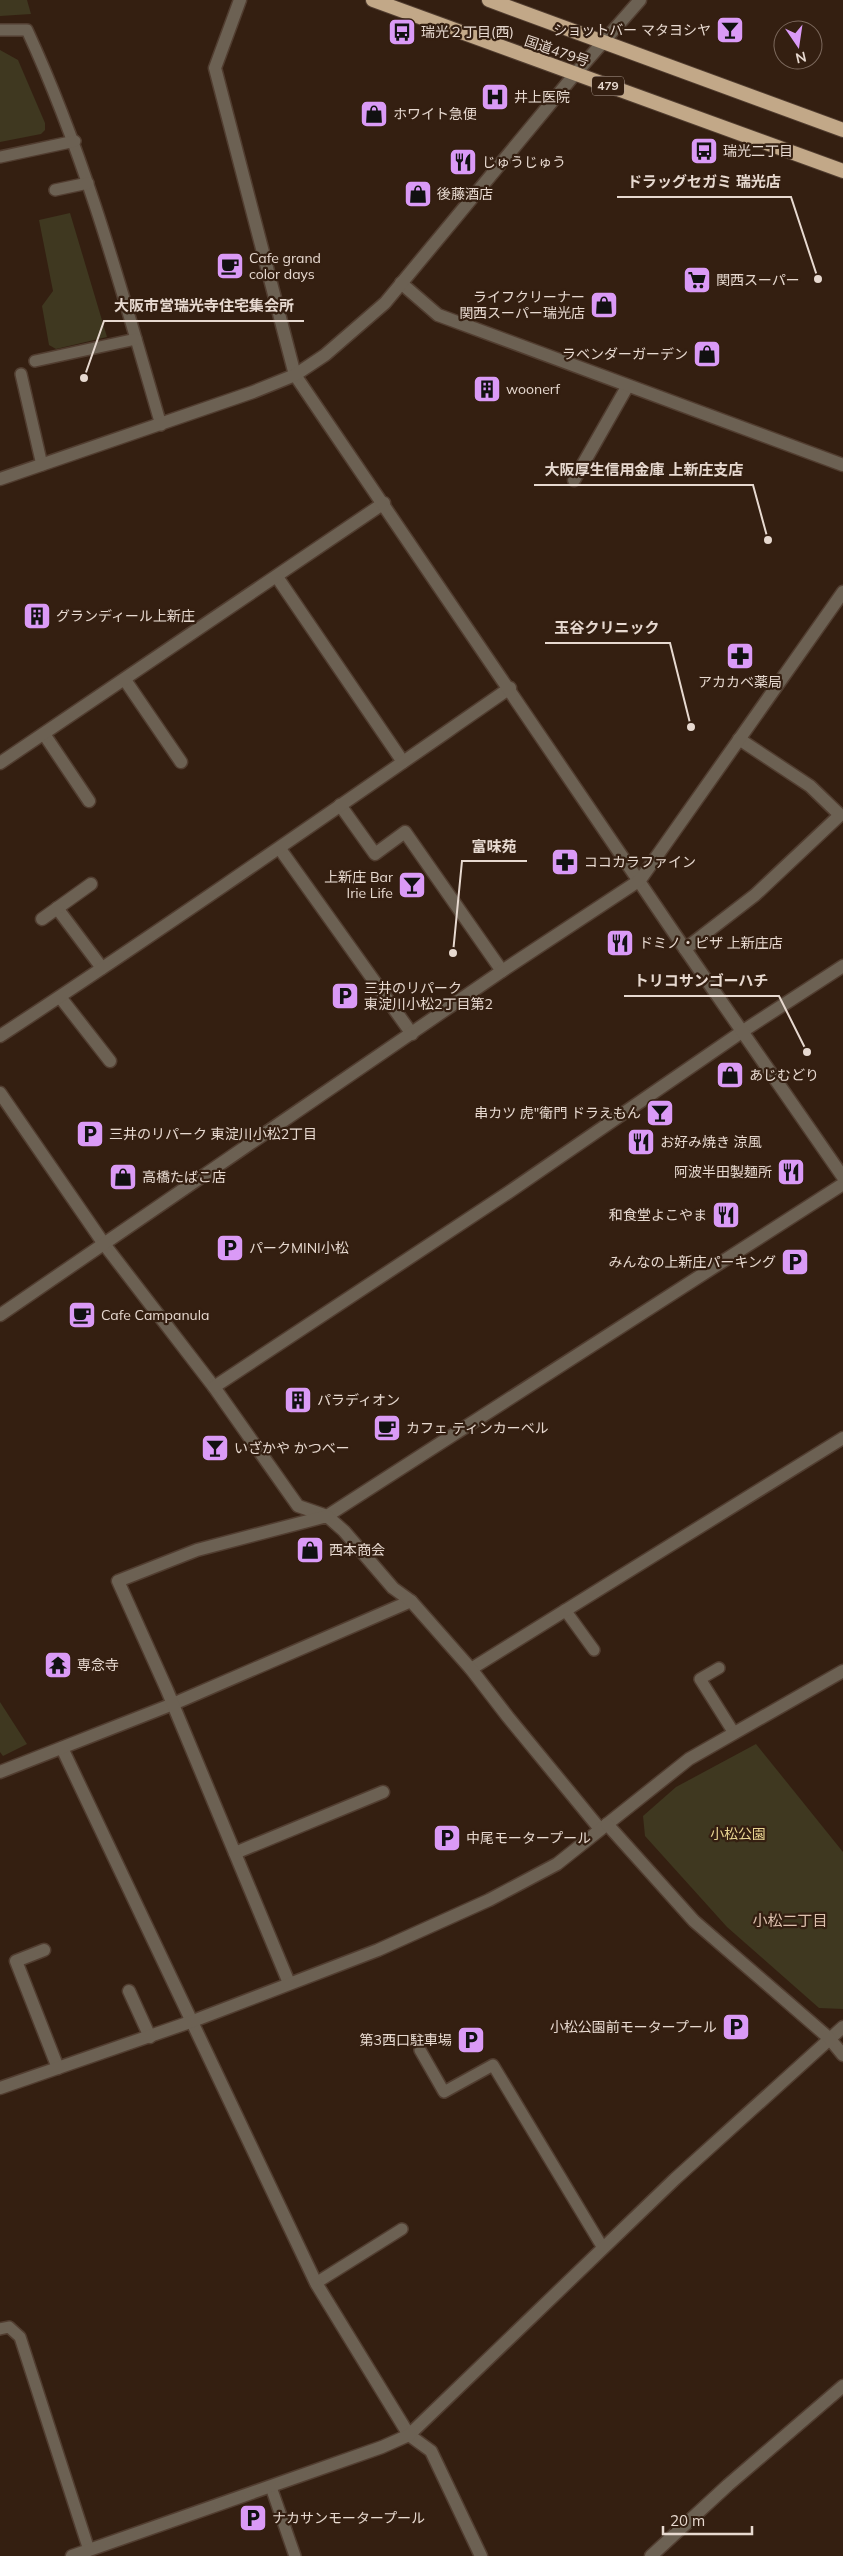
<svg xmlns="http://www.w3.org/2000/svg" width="843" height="2556" font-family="Mulish,'Noto Sans JP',sans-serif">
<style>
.green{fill:#3f3820}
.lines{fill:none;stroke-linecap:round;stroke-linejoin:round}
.service-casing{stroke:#513d30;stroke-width:14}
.minor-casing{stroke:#513d30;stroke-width:15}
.tertiary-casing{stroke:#513d30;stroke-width:15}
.trunk-casing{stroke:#513d30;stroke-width:16}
.service{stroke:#6c6153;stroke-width:11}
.minor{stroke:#6c6153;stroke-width:12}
.tertiary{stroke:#6c6153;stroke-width:12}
.trunk{stroke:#c2a888;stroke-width:14}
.labels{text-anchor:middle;stroke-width:4.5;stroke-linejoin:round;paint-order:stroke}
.shield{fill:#341f11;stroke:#b1a197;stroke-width:1}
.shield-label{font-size:12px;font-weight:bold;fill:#e7d9d0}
.poi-label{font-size:14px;fill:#e7d9d0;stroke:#341f11;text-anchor:start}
.street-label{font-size:14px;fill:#e7d9d0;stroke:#341f11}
.park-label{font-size:14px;fill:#ead693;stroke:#341f11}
.neighbourhood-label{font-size:15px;fill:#ddc0ae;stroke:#341f11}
.leader{fill:none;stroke:#e7d9d0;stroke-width:2}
.callout-dot{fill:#e7d9d0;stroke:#341f11;stroke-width:2}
.callout-label{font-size:15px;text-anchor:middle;font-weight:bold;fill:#e7d9d0;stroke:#341f11;stroke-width:4.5;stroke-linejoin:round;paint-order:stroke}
</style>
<rect width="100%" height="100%" fill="#341f11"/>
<!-- green -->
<g class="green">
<path d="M0,0H27L31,14L0,16Z"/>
<path d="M0,50L18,60L45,123V130L41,134L0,142Z"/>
<path d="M70,213L107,337L56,349L49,345L42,306L53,291L39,220Z"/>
<path d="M0,1702L27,1744L3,1756L0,1752Z"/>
<path d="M756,1744L843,1852V2009L819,2008L727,1927L645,1836L643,1816L676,1787Z"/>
</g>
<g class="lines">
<!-- service casing -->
<g class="service-casing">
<g id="service">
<path d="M0,30H27C86,158 122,291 161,425"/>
<path d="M0,157L75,141"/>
<path d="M55,190L88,183"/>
<path d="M35,361L136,339"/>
<path d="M21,374L42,465"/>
<path d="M565,1610L594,1650"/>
<path d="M719,1668L700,1679L734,1733"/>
<path d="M420,2050L444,2092L493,2065L603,2248"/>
<path d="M316,2283L402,2229"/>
<path d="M0,2329L9,2327L20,2337L89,2550"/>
<path d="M271,2487L295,2556"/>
</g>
</g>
<!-- minor casing -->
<g class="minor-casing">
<g id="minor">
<path d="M240,0L215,68L295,375"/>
<path d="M574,480L627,387"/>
<path d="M277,577L403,762"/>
<path d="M125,680L181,762"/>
<path d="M44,734L89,801"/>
<path d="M0,763L384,503"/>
<path d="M340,805L375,854L405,832L502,971"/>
<path d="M280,849L412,1034"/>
<path d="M57,908L102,968"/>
<path d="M42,919L91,884"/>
<path d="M685,949L755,895L840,815L810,786L739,739"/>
<path d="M60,997L110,1061"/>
<path d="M0,1036C172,923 341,805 510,688"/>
<path d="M0,1093L104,1244L214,1387L298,1506L327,1516L843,1184"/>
<path d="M214,1387L509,1192L743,1031L843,966"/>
<path d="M471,1669L843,1438"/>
<path d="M62,1748L316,2283L409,2435L431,2451L481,2556"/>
<path d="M0,1772L173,1704L411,1601"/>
<path d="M235,1853L383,1792"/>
<path d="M44,1950L16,1961L58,2068"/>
<path d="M289,1983L167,1690L118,1581L197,1550L327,1516L344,1531L393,1588L411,1601L471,1669L508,1717L600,1829"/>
<path d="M129,1991L150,2037"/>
<path d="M0,2088L193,2021L378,1950L489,1900L557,1864L689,1759L843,1671"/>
<path d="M72,2556L382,2447L409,2435L675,2179L843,2027"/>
<path d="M651,2556L728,2485L843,2386"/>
</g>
</g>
<!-- tertiary casing -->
<g class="tertiary-casing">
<g id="tertiary">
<path d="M401,283L438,315L843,465"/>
<path d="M295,375L685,949L843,1177"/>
<path d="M0,479L253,392L295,375L325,355L385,303L575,74L640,0"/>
<path d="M0,1315L502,971L640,880L843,592"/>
<path d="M607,1824L694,1921L829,2038L843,2055"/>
</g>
</g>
<!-- trunk casing -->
<g class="trunk-casing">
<g id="trunk">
<path d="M373,0L843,171"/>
<path d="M489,0L843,130"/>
</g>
</g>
<!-- service -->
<use href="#service" class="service"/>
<!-- minor -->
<use href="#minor" class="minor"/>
<!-- tertiary -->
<use href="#tertiary" class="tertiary"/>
<!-- trunk -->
<use href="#trunk" class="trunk"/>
</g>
<!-- icons -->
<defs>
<g id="bar-square" transform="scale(1.4375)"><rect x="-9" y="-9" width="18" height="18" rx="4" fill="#da9af6" stroke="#341f11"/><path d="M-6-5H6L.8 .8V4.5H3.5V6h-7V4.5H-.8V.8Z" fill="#111"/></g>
<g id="bus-square" transform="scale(1.4375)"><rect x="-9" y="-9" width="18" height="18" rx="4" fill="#da9af6" stroke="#341f11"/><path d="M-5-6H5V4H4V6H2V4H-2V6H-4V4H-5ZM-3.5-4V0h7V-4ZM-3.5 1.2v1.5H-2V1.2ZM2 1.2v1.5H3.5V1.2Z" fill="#111"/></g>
<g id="hospital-square" transform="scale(1.4375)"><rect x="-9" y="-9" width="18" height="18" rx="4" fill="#da9af6" stroke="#341f11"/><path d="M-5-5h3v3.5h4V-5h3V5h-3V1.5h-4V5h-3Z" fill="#111"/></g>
<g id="shop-square" transform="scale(1.4375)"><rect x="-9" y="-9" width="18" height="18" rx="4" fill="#da9af6" stroke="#341f11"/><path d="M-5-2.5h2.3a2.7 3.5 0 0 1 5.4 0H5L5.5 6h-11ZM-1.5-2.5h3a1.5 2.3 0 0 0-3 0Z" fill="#111"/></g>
<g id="restaurant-square" transform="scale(1.4375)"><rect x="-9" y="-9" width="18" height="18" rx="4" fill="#da9af6" stroke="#341f11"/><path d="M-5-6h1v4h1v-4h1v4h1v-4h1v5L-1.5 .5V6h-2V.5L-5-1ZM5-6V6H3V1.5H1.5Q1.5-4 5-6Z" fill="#111"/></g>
<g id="cafe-square" transform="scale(1.4375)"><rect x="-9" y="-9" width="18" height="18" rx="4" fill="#da9af6" stroke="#341f11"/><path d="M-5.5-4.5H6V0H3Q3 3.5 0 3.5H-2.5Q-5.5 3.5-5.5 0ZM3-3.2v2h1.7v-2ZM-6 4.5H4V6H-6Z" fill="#111"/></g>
<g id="supermarket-square" transform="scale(1.4375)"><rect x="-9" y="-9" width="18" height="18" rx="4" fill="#da9af6" stroke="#341f11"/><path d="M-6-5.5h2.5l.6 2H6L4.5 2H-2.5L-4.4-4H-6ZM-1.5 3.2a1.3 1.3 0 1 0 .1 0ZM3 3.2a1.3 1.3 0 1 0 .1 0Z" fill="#111"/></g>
<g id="building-square" transform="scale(1.4375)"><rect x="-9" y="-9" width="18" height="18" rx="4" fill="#da9af6" stroke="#341f11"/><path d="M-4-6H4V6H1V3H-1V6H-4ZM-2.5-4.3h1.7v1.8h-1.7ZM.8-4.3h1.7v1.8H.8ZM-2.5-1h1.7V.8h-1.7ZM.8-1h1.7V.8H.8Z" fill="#111"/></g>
<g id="pharmacy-square" transform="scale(1.4375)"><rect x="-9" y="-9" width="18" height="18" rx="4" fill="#da9af6" stroke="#341f11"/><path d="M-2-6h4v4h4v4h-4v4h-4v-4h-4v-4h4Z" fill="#111"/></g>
<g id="parking-square" transform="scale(1.4375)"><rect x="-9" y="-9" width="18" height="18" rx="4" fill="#da9af6" stroke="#341f11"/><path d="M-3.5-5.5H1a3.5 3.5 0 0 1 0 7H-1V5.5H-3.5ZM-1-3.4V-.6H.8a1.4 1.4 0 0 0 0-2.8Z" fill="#111"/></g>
<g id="temple-square" transform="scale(1.4375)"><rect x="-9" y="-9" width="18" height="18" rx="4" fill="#da9af6" stroke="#341f11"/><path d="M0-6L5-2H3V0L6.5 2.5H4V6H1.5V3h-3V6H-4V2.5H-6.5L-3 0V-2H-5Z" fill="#111"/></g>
</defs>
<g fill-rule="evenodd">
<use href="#bar-square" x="730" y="30"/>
<use href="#bus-square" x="402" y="32"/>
<use href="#hospital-square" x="495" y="97"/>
<use href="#shop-square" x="374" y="114"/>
<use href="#bus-square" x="704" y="151"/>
<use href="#restaurant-square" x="463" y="162"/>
<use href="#shop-square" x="418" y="194"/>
<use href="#cafe-square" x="230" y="266"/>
<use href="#supermarket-square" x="697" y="280"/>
<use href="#shop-square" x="604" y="305"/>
<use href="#shop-square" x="707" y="354"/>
<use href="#building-square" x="487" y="389"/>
<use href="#building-square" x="37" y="616"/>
<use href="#pharmacy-square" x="740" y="656"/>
<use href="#pharmacy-square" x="565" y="862"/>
<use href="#bar-square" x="412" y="885"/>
<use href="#restaurant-square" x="620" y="943"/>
<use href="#parking-square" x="345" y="996"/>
<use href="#shop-square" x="730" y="1075"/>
<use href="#bar-square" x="660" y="1113"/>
<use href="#parking-square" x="90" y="1134"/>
<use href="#restaurant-square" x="641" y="1142"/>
<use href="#restaurant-square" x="791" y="1172"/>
<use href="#shop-square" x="123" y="1177"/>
<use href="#restaurant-square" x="726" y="1215"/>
<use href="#parking-square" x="230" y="1248"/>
<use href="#parking-square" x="795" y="1262"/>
<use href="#cafe-square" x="82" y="1315"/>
<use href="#building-square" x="298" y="1400"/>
<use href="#cafe-square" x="387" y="1428"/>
<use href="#bar-square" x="215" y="1448"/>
<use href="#shop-square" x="310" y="1550"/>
<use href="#temple-square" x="58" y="1665"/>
<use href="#parking-square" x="447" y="1838"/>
<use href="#parking-square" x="736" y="2027"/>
<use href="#parking-square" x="471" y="2040"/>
<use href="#parking-square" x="253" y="2518"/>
</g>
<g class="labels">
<!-- shield labels -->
<rect class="shield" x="592" y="76.5" width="32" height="19" rx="4"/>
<g class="shield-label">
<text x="608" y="90">479</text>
</g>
<!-- poi labels -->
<g class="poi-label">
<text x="711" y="35" text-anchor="end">ショットバー マタヨシヤ</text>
<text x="421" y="37">瑞光２丁目(西)</text>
<text x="514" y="102">井上医院</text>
<text x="393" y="119">ホワイト急便</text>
<text x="723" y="156">瑞光二丁目</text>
<text x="482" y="167">じゅうじゅう</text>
<text x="437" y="199">後藤酒店</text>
<text x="249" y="263">Cafe grand<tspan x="249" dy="16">color days</tspan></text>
<text x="716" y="285">関西スーパー</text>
<text x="585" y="302" text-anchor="end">ライフクリーナー<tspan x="585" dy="16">関西スーパー瑞光店</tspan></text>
<text x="688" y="359" text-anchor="end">ラベンダーガーデン</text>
<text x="506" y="394">woonerf</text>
<text x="56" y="621">グランディール上新庄</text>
<text x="740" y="687" text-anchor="middle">アカカベ薬局</text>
<text x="584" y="867">ココカラファイン</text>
<text x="393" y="882" text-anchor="end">上新庄 Bar<tspan x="393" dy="16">Irie Life</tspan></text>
<text x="639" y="948">ドミノ・ピザ 上新庄店</text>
<text x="364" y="993">三井のリパーク<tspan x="364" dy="16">東淀川小松2丁目第2</tspan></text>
<text x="749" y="1080">あじむどり</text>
<text x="641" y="1118" text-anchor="end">串カツ 虎"衛門 ドラえもん</text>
<text x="109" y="1139">三井のリパーク 東淀川小松2丁目</text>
<text x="660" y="1147">お好み焼き 涼風</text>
<text x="772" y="1177" text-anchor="end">阿波半田製麺所</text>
<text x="142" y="1182">高橋たばこ店</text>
<text x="707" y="1220" text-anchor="end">和食堂よこやま</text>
<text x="249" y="1253">パークMINI小松</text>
<text x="776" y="1267" text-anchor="end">みんなの上新庄パーキング</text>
<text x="101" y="1320">Cafe Campanula</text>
<text x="317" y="1405">パラディオン</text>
<text x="406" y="1433">カフェ ティンカーベル</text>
<text x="234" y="1453">いざかや かつべー</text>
<text x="329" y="1555">西本商会</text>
<text x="77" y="1670">専念寺</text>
<text x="466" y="1843">中尾モータープール</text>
<text x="717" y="2032" text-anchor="end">小松公園前モータープール</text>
<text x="452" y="2045" text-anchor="end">第3西口駐車場</text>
<text x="272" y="2523">ナカサンモータープール</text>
</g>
<!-- street labels -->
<g class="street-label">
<text transform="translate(557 51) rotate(19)" y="5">国道479号</text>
</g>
<!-- park labels -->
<g class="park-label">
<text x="738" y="1839">小松公園</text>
</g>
<!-- neighbourhood labels -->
<g class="neighbourhood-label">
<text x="790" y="1926">小松二丁目</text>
</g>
</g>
<!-- callouts -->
<path class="leader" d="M818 279L791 197H617M84 378L104 321H304M768 540L753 485H534M691 727L670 643H545M453 953L462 861H527M807 1052L779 996H624"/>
<g class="callout-dot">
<circle cx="818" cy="279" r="5"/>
<circle cx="84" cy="378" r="5"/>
<circle cx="768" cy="540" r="5"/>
<circle cx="691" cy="727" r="5"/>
<circle cx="453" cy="953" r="5"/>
<circle cx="807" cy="1052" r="5"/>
</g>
<g class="callout-label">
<text x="704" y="187">ドラッグセガミ 瑞光店</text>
<text x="204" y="311">大阪市営瑞光寺住宅集会所</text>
<text x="644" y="475">大阪厚生信用金庫 上新庄支店</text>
<text x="607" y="633">玉谷クリニック</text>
<text x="494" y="852">富味苑</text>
<text x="701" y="986">トリコサンゴーハチ</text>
</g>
<!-- north arrow -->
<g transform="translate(798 45) rotate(167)"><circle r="24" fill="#341f11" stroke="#7c695d"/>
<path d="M0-4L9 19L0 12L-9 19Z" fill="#da9af6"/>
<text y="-8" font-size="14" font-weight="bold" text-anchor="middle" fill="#e7d9d0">N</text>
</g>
<!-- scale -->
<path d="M663 2526v8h89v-8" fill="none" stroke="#e7d9d0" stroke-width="2.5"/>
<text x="670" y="2526" font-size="15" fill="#e7d9d0" stroke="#341f11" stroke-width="4" paint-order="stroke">20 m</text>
</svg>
